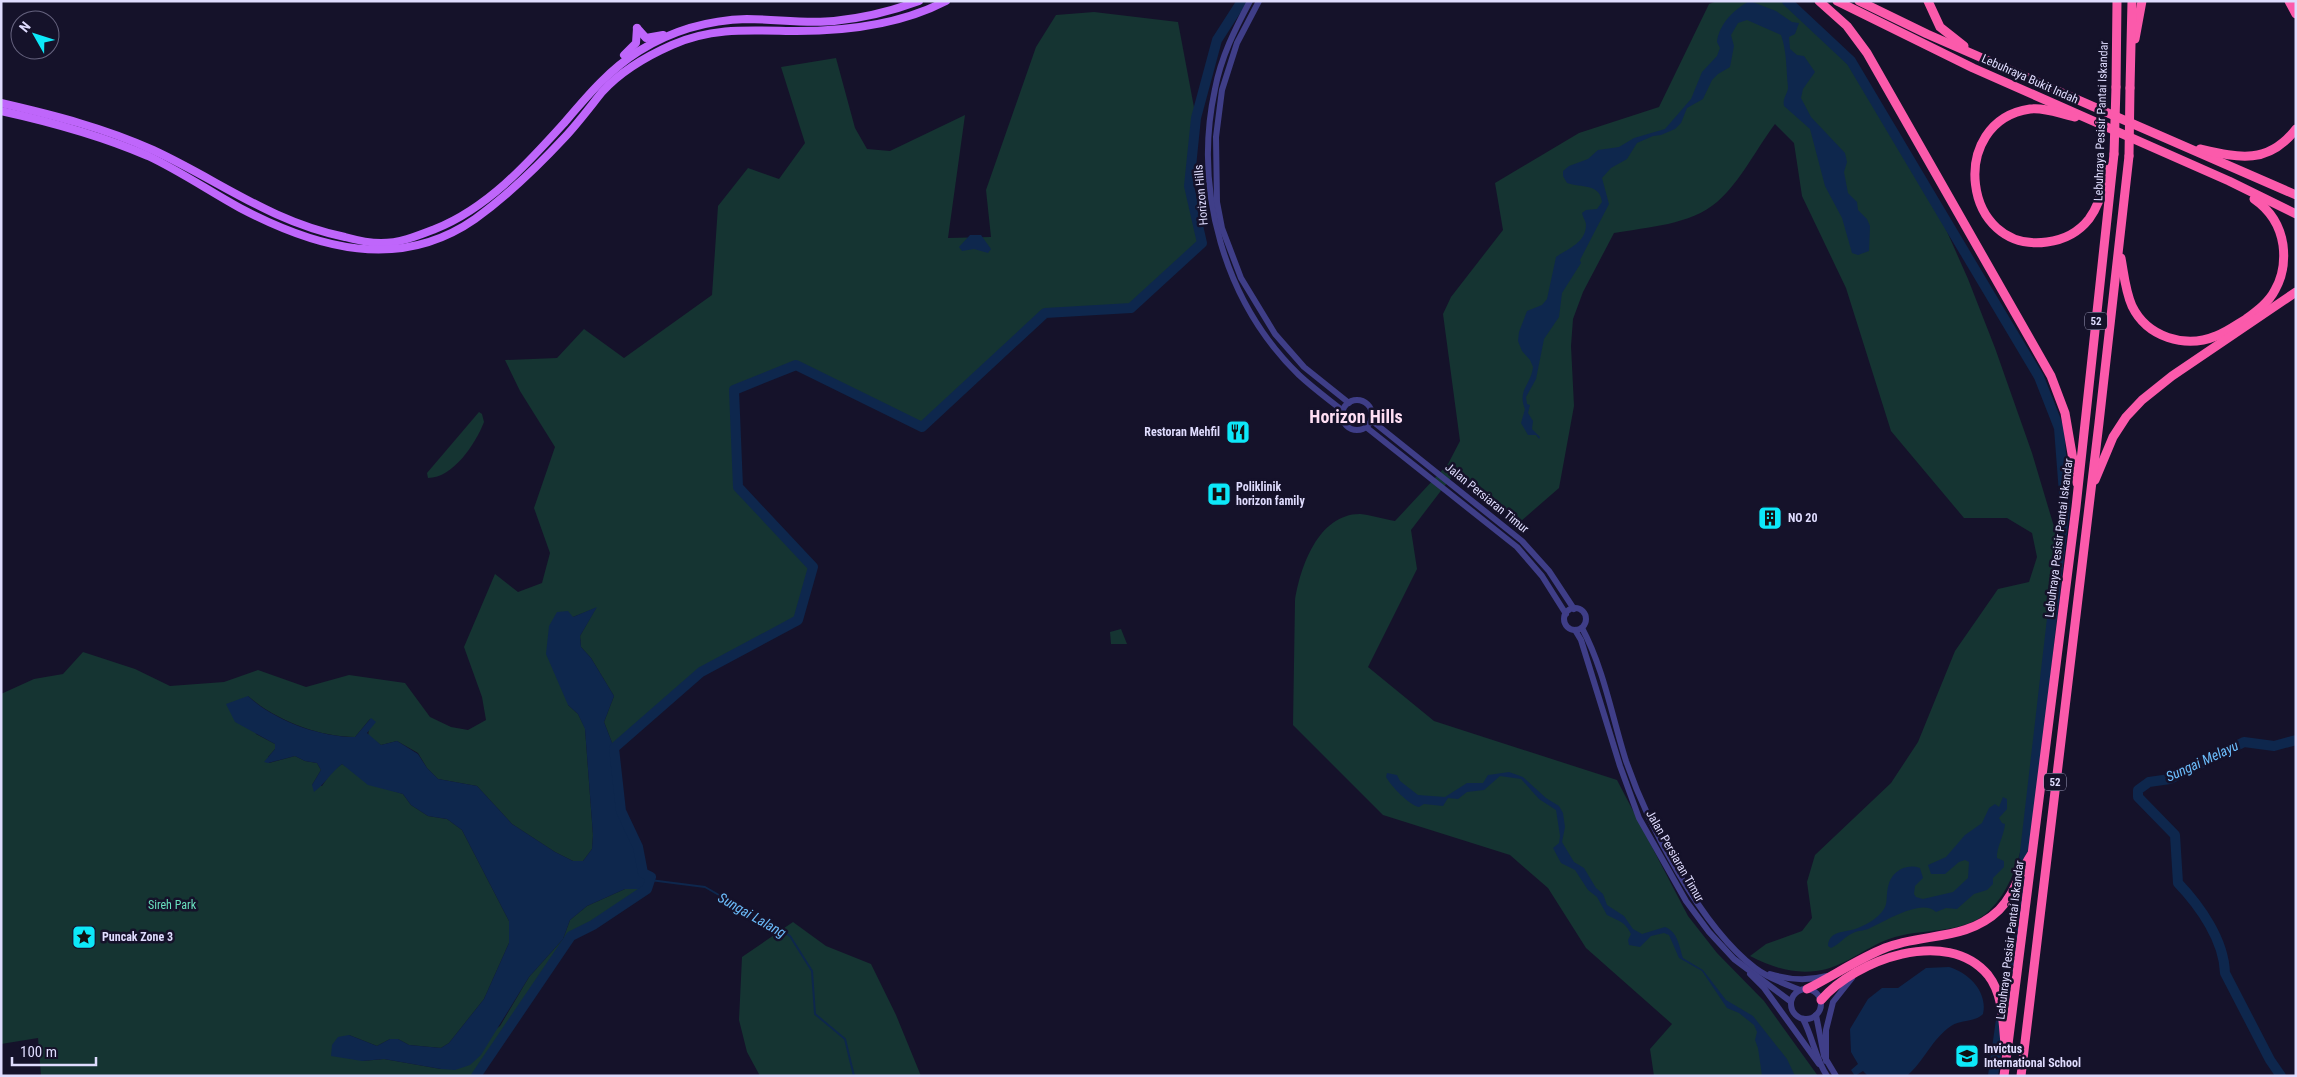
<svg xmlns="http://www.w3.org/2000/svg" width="2297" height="1077" font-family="'Roboto Condensed',sans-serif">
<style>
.green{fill:#153432}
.water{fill:#0e274d}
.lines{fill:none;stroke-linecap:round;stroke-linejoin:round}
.stream{stroke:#0e274d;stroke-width:2}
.river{stroke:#0e274d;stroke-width:10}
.minor{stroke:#3f3e88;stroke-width:6}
.major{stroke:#bf66fb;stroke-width:8}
.highway{stroke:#fb5aab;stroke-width:9}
.highway-bridge{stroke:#fb5aab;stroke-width:9}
.labels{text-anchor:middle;stroke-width:5;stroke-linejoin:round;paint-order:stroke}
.shield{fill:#15122a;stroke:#a29fbe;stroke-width:1}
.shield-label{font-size:11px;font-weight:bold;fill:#dfdcfe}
.street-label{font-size:12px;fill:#dfdcfe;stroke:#15122a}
.poi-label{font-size:12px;font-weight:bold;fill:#dfdcfe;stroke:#15122a;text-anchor:start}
.park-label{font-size:12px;fill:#68debe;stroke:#15122a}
.water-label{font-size:14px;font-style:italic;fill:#6cbdfc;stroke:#15122a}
.district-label{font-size:18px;font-weight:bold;fill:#fedef3;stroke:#15122a}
</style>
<rect width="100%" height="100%" fill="#15122a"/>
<!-- green -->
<g class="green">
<path d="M1717,1H1783L1809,19L1849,66L1893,132L1933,200L1968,279L1995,348L2032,453L2055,530L2058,545L2056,576L2022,845C2016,869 2008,892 1990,910C1964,936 1921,927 1889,939C1864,948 1843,968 1816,971C1792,974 1772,967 1750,956L1766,944L1802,931L1812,918L1807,882L1815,855L1891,783L1918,742L1955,651L1998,589L2029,582L2037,557L2032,533L2007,518H1964L1891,431L1846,288L1802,196L1794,143L1775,124C1756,149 1741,181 1717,202C1690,225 1648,227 1614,233L1583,292L1573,319L1571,346L1574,406L1559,488L1521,521L1456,471L1411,530L1417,569L1368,667L1434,721L1617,780L1688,916L1717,953L1764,1001L1818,1076H1654L1650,1049L1672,1024L1586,948L1548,888L1510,855L1383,815L1293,725L1295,601C1300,568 1318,514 1360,514C1371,515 1384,519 1395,521L1448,464L1460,441L1443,314L1451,297L1503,230L1495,183L1579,133L1659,107L1709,4Z"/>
<path d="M1094,12L1178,22L1196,118L1189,186L1202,243L1131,308L1045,313L922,427L796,365L735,390L738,487L813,567L798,620L701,672L614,748L604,722L614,696L591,658L581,647L580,636L596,608L573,617L568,705L578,714L585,728L593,835L592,849L583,861H573L555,852L512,824L477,786L438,779L427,768L418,753L397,741L381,745L368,736L370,719L355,737C319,737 275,720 248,696L256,734L275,744V749L268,757L269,763L295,756L305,761L317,763L321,770L312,785L322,786L332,771L342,764L387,789L403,794L411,805L428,816L447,819L462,830L509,921V943L484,999L449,1043L441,1048L409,1045L398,1039H390L377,1046L349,1035L362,1061L384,1059L441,1069L500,1026L529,977L563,939L570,920L587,906L625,889H647L593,925L571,936L476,1076H41L38,1038L1,1044V694L34,679L63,674L83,652L135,669L170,686L224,682L258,670L306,687L349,675L405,683L430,717L451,727L468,730L486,720L482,697L464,647L495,574L518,592L542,583L550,553L534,508L555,447L520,391L505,360L557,358L584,329L624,358L712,295L718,206L748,168L779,179L805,143L781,67L836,58L855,128L867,149L890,151L965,115L948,238L991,237L986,190L1036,47L1056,15Z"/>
<path d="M479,412L482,414L484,422C476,443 453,478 428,478L427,473Z"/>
<path d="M1121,629L1127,644H1111L1110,632Z"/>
<path d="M793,922L826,946L871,964L896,1015L921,1076H760L747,1052L739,1020L742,957Z"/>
</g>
<!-- water -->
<g class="water">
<path d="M1750,1L1776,11L1792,22L1799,23L1795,34L1789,37L1790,49L1797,55L1804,56L1815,72L1803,89L1801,98L1811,117L1845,153L1847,162L1844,172L1848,193L1857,202L1858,210L1867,219L1870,226L1869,251L1858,255L1852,253L1842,218L1825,186L1810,129L1784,106C1782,98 1788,94 1788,87C1786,68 1787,52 1781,35L1747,20L1738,23L1731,35L1734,46L1730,67L1718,74L1712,80L1703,99L1687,108L1681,123L1675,129L1661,135L1653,136L1637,143L1627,159L1611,168L1602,178L1609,204L1580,260L1581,263L1562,293L1559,317L1544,339L1536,379L1526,397L1527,404L1530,405L1528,413L1533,421L1532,429L1540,437L1539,439L1536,435H1528L1521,423L1525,409C1517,390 1531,385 1533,367L1530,360L1522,351L1518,341L1519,332L1527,311L1542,305L1547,299L1556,257C1567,249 1586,243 1586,225C1586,221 1583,218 1582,213L1586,210L1597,209L1602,202C1600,183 1581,188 1567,183L1563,176V171L1569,166L1588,159L1598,150L1619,147L1634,138L1665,129L1691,99L1702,72L1717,56L1720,48L1717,42C1719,24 1734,9 1750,1Z"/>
<path d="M970,235H981L991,249L988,253L974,249L962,251L959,247Z"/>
<path d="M597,607L580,636L581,647L591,658L614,696L604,722L614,748L621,811L638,847L643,872L651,877L647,889H625L587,906L570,920L563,939L529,977L481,1055L470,1065L455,1070L441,1069L384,1059L362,1061L331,1056L332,1045L338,1037L349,1035L377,1046L390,1039H398L409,1045L441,1048L449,1043L484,999L509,943V921L462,830L447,819L428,816L411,805L403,794L368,785L342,764C331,772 325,784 314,792L312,785L321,770L317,763L305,761L295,756L268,763L264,762L275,749V744L235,722L226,704L248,696C274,720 319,737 355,737L371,718L376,722L367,733L381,745L397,741L418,754L427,768L438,779L477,786L512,824L555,852L573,861H583L592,849L593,835L585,729L578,714L568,705L546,654L549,626L557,612L568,611L573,617Z"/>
<path d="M1509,772L1523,777L1546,798L1559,806L1563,813L1565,827L1562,842L1574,862L1584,868L1596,888L1603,894L1607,905L1624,916L1633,929L1642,934L1665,927C1678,932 1679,946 1683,958L1703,970L1726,1000L1753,1016L1787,1059L1795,1076H1762L1758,1048L1755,1040L1757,1032L1754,1025L1739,1013L1727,1008L1702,971L1679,958L1669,935L1664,933L1651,936L1640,947L1629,945L1628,940L1631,934C1625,921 1618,921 1607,915L1597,897L1588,890L1575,870L1561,863L1553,848L1559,843L1560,836L1556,810L1539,799L1521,779L1500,776L1484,790L1467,792L1458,799L1448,798L1443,806L1424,804L1419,807C1409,805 1391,786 1386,777L1387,773L1397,775L1400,781L1418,795L1445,797L1467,783H1483L1488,775Z"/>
<path d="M2003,797L2007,799V809L1999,818L2002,823L2005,824C2004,836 1996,848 1997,858L2004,861V867L1993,878V884L1987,890L1974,894L1957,909L1946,908L1936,912C1922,898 1886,921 1872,927C1866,931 1859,930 1853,933C1845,936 1839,945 1831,948L1828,946C1829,929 1847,933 1858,928C1865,925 1873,921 1878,916C1890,905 1885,900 1888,887C1891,872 1905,863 1920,868L1923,878L1915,886L1914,894L1916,897L1923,899L1953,892L1968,878L1969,862L1965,860L1959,862L1945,874H1931L1928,865L1946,857L1965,835L1982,823L1989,808L1995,804L1999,807Z"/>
<path d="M1949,967C1969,973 1988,992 1983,1014C1974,1023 1961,1019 1951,1026C1932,1039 1924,1061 1907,1076H1868L1863,1071L1855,1076L1851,1070L1858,1064L1851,1052L1850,1029L1868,999L1882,988H1898L1926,968Z"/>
</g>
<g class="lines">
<!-- stream -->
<path class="stream" d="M650,880L705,887L790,936L812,971L815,1014L845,1039L854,1076"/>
<!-- river -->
<g class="river">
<path d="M1787,1L1851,61L2039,377L2059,428L2065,506L2025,852L1993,1076"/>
<path d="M476,1076L571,936L593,925L647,889L651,877L643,873L638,847L621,811L614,748L701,672L798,620L813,567L738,487L734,390L796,365L922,427L1045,313L1131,308L1202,243L1189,186L1196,118L1217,40L1242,1"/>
<path d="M2281,1076L2270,1060L2225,973C2224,940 2200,906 2178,883L2175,835L2138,797V790L2149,782L2170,779L2244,742L2274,746L2296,740"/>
</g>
<!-- minor -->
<g class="minor">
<path d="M1250,1C1235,29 1221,57 1215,89C1193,190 1224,302 1299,375C1313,388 1328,399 1343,411"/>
<path d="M1259,1L1237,43L1222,90L1216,137L1217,202L1222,228L1241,278L1275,334L1304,367L1349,403"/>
<circle cx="1357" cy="415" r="15"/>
<path d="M1371,420L1522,541L1549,571L1574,609"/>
<path d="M1366,427L1517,547L1542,576L1566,614"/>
<circle cx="1575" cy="619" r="11"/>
<path d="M1582,628C1604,669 1612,717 1626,761C1648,825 1701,927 1755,968C1768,978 1785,984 1800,990"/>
<path d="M1575,630L1581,640L1620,766L1639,818L1686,901L1709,932L1734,959L1790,1001"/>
<path d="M1750,974L1764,988L1819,1064"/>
<path d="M1770,974C1789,980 1808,981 1827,976"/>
<circle cx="1806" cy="1004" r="15"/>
<path d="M1816,1015L1824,1056L1836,1076"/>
<path d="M1803,1019C1813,1038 1815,1058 1827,1076"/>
<path d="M1826,1061V1030L1833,1002L1852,978"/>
</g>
<!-- major -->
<g class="major">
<path d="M637,28L646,38L663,35"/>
<path d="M624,55L636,43L637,28"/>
<path d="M1,103C53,115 105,128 153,150C220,181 271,222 345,237C356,240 369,243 381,243C400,243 417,236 435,229C488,208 528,163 565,122C588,95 609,70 639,51C671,31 709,20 747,19C776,19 805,24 834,21C863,18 892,11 919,1"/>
<path d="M1,111C51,122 102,136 148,156C180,171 209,191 240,208C316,248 399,272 475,219C508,195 538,166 565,137C578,123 590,107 602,92C621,71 647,56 672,45C710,28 746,30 786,31C840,32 898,26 946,1"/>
</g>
<!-- highway -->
<g class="highway">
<path d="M1819,1L1847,26L1867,53L2051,376L2065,413L2077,483"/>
<path d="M1837,1L1973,68L2229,181L2296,214"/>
<path d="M1859,1L1927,34L2296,195"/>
<path d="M1928,1L1940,27L1964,46"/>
<path d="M2289,1L2296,14"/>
<path d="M2135,39L2142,1"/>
<path d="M2116,87L2117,1"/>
<path d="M2130,88L2132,1"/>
<path d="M2075,117C2060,114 2045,107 2030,109C1947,121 1962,254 2047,242C2063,240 2078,233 2089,219C2101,203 2103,184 2110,166"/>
<path d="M2200,149C2239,158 2268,165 2296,129"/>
<path d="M2121,258C2124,274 2125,290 2132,306C2147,337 2185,349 2216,336C2227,332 2236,325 2246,319C2257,311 2269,302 2275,290C2283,276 2285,261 2283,245C2280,225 2270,210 2254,199"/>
<path d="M2095,480L2113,437L2126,417L2142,400L2172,376L2296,292"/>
<path d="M1807,989C1833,976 1858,959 1885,948C1923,933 1967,941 1999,910C2015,894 2019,873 2031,855"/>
<path d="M1821,1000C1855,960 1947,926 1988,975C2003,994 2003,1022 2005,1045"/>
<path d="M2004,1076L2076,507L2114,154"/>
<path d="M2021,1076L2099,423L2129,156"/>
</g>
<!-- highway-bridge -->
<g class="highway-bridge">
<path d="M2114,154L2116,87"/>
<path d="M2129,156L2130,88"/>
</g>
</g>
<!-- icons -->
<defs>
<g id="restaurant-square" transform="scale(1.25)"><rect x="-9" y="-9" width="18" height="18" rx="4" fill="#0de8f9" stroke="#15122a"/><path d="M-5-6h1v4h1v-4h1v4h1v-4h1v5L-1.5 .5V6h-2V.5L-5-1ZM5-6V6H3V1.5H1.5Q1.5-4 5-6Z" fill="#111"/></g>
<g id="hospital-square" transform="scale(1.25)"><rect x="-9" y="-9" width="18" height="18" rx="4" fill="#0de8f9" stroke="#15122a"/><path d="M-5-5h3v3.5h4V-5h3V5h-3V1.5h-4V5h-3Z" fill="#111"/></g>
<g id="building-square" transform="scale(1.25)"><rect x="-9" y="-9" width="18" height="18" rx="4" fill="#0de8f9" stroke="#15122a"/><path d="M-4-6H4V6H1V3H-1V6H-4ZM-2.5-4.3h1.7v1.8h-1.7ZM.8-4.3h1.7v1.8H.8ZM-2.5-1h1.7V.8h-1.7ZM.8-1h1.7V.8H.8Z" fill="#111"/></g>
<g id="sight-square" transform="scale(1.25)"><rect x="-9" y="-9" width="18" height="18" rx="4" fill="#0de8f9" stroke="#15122a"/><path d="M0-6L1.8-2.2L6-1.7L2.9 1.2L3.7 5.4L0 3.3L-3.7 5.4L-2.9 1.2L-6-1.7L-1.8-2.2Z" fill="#111"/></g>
<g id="school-square" transform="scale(1.25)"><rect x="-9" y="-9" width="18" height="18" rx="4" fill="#0de8f9" stroke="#15122a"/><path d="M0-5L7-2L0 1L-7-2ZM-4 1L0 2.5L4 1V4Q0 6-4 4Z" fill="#111"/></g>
</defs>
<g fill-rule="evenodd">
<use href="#restaurant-square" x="1238" y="432"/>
<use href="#hospital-square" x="1219" y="494"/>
<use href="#building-square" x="1770" y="518"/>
<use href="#sight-square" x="84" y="937"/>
<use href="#school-square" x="1967" y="1056"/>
</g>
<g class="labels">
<!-- shield labels -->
<g class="shield">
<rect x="2085" y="312.5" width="22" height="17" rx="4"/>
<rect x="2044" y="773.5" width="22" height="17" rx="4"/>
</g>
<g class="shield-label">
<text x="2096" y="325">52</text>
<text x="2055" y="786">52</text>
</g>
<!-- street labels -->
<g class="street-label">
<text transform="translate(2030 79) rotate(24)" y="4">Lebuhraya Bukit Indah</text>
<text transform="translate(2101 121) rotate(-88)" y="4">Lebuhraya Pesisir Pantai Iskandar</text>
<text transform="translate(1201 195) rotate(-95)" y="4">Horizon Hills</text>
<text transform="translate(1487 498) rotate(39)" y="4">Jalan Persiaran Timur</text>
<text transform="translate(2059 538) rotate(-83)" y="4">Lebuhraya Pesisir Pantai Iskandar</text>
<text transform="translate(1675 856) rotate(60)" y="4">Jalan Persiaran Timur</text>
<text transform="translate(2010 940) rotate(-83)" y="4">Lebuhraya Pesisir Pantai Iskandar</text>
</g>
<!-- poi labels -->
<g class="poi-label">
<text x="1220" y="436" text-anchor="end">Restoran Mehfil</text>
<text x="1236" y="491">Poliklinik<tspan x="1236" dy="14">horizon family</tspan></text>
<text x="1788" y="522">NO 20</text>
<text x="102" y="941">Puncak Zone 3</text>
<text x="1984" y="1053">Invictus<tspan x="1984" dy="14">International School</tspan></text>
</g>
<!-- park labels -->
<g class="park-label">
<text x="172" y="909">Sireh Park</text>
</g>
<!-- water labels -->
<g class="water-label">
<text transform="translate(2202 761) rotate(-25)" y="5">Sungai Melayu</text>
<text transform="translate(752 915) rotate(30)" y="5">Sungai Lalang</text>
</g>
<!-- district labels -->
<g class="district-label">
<text x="1356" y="423">Horizon Hills</text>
</g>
</g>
<!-- border -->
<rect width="2297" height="1077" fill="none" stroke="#dfdcfe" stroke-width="5"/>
<!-- north arrow -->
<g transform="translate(35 35) rotate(309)"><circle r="24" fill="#15122a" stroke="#66637f"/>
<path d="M0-4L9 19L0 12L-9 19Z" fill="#0de8f9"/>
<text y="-8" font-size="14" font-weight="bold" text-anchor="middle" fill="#dfdcfe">N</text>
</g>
<!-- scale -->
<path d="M12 1057v8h84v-8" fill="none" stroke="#dfdcfe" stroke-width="2.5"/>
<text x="20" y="1057" font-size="15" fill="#dfdcfe" stroke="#15122a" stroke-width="4" paint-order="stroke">100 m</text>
</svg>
